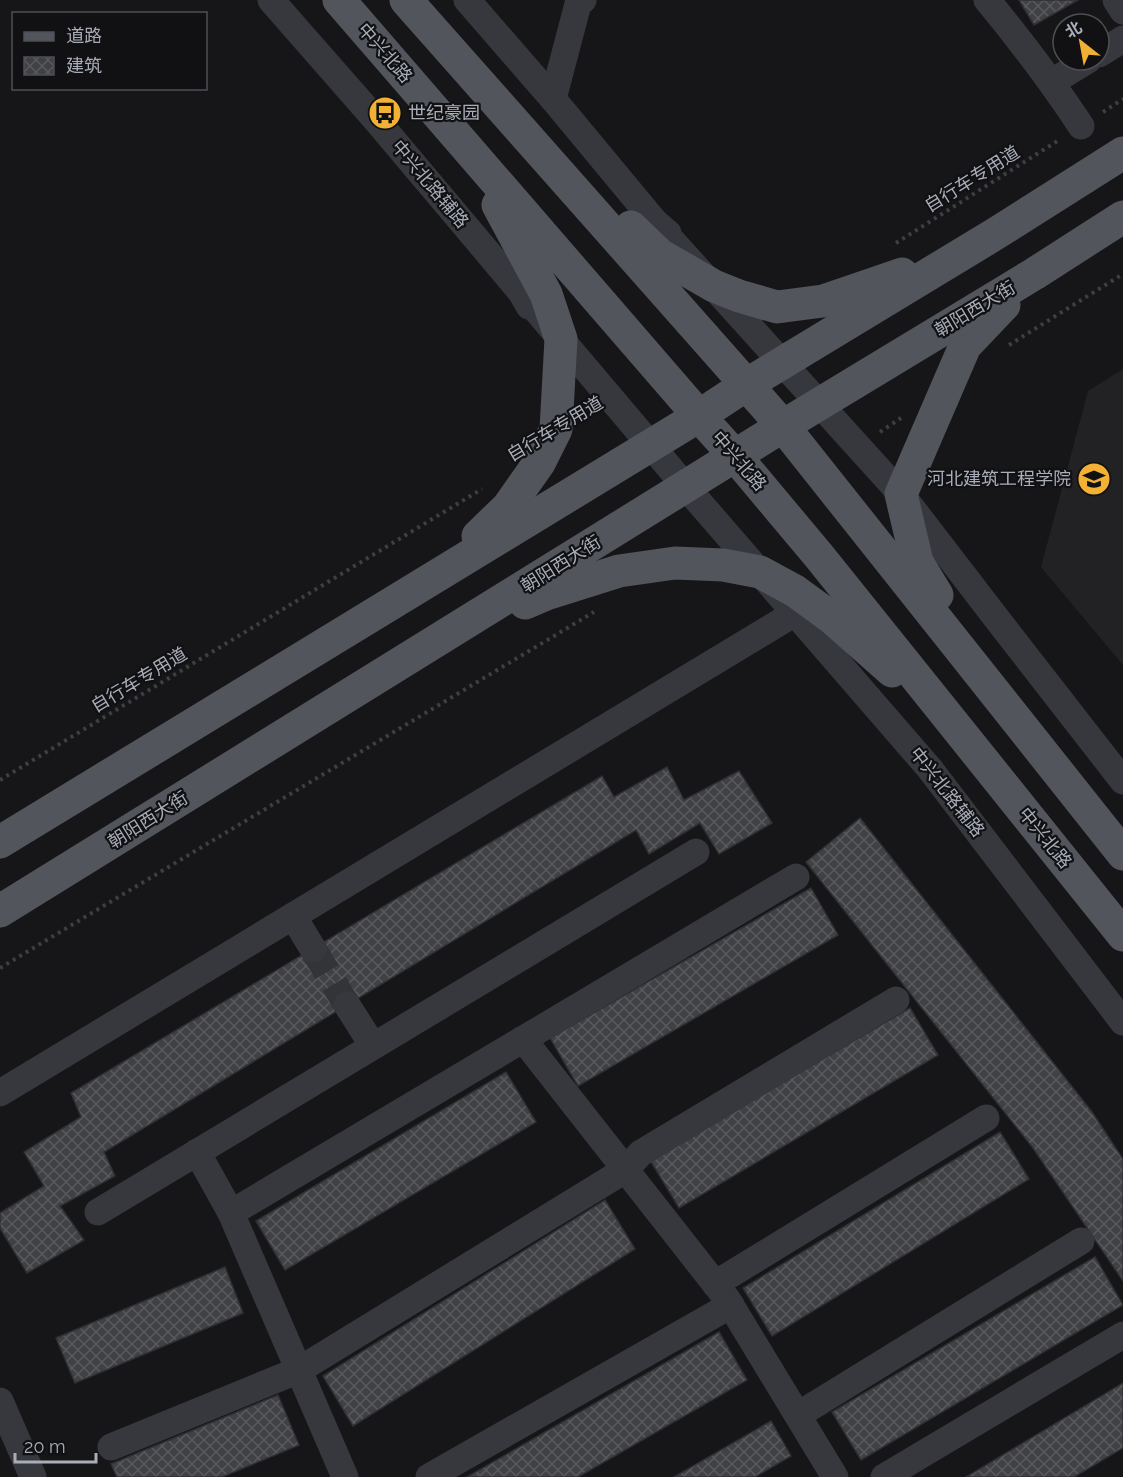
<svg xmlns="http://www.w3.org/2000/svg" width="1123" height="1477" font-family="Raleway,'Noto Sans SC',sans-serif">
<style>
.built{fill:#222225}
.building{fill:url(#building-cross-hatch);stroke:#303034;stroke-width:1.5}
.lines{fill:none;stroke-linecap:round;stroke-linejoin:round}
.minor-tunnel{stroke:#333438;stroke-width:27;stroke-dasharray:27 14;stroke-linecap:butt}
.path{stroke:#3d3f44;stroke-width:4;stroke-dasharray:3 4.5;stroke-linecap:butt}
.minor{stroke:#37383d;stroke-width:27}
.major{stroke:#53555c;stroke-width:33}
.labels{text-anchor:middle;stroke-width:4.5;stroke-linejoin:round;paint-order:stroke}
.street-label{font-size:18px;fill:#a8adb8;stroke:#111113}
.poi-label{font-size:18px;fill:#a8adb8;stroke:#111113;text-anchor:start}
</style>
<defs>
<pattern id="building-cross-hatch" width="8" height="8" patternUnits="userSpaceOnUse" patternTransform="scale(1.5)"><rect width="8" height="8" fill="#404145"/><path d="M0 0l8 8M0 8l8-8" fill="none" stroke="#595a5e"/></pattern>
</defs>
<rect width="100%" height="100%" fill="#161618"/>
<!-- built -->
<path class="built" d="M1123,369V665L1041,567L1088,391Z"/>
<!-- building -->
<g class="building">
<path d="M1019,0H1078L1034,25Z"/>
<path d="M667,767L684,800L739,771L772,823L719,854L700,823L649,854L636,830L104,1152L115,1176L60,1206L84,1240L27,1273L0,1228V1213L44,1186L24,1152L81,1117L71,1093L602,776L614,797Z"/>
<path d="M860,818L1092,1112L1123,1159V1281L1033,1148L806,862Z"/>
<path d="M811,888L838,935L578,1086L550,1038Z"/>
<path d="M910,1008L938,1055L679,1208L650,1160Z"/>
<path d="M506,1072L536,1122L285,1270L256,1221Z"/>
<path d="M1000,1132L1029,1179L772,1336L743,1288Z"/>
<path d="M605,1200L635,1249L353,1426L323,1376Z"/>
<path d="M1095,1257L1123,1305L861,1460L832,1412Z"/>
<path d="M225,1267L243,1313L75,1383L56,1338Z"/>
<path d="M719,1332L747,1380L578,1477H467Z"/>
<path d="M1123,1383V1448L1074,1477H966Z"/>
<path d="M278,1395L299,1445L222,1477H117L111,1464Z"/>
<path d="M771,1421L791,1456L755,1477H674Z"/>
</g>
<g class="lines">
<!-- minor-tunnel -->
<path class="minor-tunnel" d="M313,949L347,1005"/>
<!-- path -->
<g class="path">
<path d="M1103,112L1123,99"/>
<path d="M896,243L1059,140"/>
<path d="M1009,345L1123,274"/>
<path d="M880,432L901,418"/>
<path d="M0,780L482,489"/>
<path d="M0,968L594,612"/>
</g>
<!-- minor -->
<g class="minor">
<path d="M271,0L377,121L521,292L529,306"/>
<path d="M467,0L553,99L655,222L668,233"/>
<path d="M987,0C1021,41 1052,82 1081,126"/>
<path d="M1116,0L1123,11"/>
<path d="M1099,54L1123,39"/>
<path d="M1052,82L1088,60"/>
<path d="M553,99L578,4L583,0"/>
<path d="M655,222L901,494L997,619L1123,781"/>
<path d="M521,292L686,487L930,769L1123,1022"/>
<path d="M293,916L313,949"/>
<path d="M347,1005L373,1046"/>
<path d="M523,1039L727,1299L835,1477"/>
<path d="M0,1093L795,613"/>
<path d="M197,1152L231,1213L345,1477"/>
<path d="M98,1212L696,852"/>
<path d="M231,1213L796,877"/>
<path d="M715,1284L986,1118"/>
<path d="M0,1401L33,1477"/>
<path d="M798,1415L1081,1241"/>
<path d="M111,1447L299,1370L625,1170L641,1153L896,1000"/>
<path d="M429,1477L731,1305"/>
<path d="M884,1477L1123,1335"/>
</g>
<!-- major -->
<g class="major">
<path d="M339,0L699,416L736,457L819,556L1123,935"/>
<path d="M406,0L783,426L1123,854"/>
<path d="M631,227L660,255L714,286L739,296L777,307L823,301L902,274"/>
<path d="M478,536L508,507L539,463L556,429L561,339L546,294L498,205"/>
<path d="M937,595L917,562L901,494L965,346L1004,305"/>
<path d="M525,603L546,594L619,571L675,563L723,565L760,572L795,591L832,618L892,671"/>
<path d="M0,842L699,416L746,385L995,234L1123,153"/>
<path d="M0,911L783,426L1034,274L1123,217"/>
</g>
</g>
<!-- icons -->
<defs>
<g id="bus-disc" transform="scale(1.725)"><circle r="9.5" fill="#f2b134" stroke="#111113"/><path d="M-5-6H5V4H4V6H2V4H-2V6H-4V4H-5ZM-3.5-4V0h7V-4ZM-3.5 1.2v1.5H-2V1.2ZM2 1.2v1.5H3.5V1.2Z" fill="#111"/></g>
<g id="university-disc" transform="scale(1.725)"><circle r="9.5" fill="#f2b134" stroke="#111113"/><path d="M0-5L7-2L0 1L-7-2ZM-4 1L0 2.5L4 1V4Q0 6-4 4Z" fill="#111"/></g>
</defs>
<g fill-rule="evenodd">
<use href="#bus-disc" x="385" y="113"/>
<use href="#university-disc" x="1094" y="479"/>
</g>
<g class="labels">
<!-- street labels -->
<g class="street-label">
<text transform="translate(385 53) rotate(49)" y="6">中兴北路</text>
<text transform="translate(972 179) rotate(-32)" y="6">自行车专用道</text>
<text transform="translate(430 184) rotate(50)" y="6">中兴北路辅路</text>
<text transform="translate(975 309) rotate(-31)" y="6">朝阳西大街</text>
<text transform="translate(555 429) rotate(-31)" y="6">自行车专用道</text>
<text transform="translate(739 461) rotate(49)" y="6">中兴北路</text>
<text transform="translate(561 564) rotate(-32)" y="6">朝阳西大街</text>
<text transform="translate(139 680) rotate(-31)" y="6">自行车专用道</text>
<text transform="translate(947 792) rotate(52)" y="6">中兴北路辅路</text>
<text transform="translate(148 820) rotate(-32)" y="6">朝阳西大街</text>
<text transform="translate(1045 838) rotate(51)" y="6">中兴北路</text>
</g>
<!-- poi labels -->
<g class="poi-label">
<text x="408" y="119">世纪豪园</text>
<text x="1071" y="485" text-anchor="end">河北建筑工程学院</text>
</g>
</g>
<!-- legend -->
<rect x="12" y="12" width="195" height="78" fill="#111113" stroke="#4d4f55" stroke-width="1.5"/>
<rect x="24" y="32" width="30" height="9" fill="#53555c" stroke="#4d4f55" stroke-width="1.5"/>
<text x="66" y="42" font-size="18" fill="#a8adb8">道路</text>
<rect x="24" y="57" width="30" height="18" fill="url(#building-cross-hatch)" stroke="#4d4f55" stroke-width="1.5"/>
<text x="66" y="72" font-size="18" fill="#a8adb8">建筑</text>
<!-- north arrow -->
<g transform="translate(1081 42) rotate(329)"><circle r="28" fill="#111113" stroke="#4d4f55" stroke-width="1.5"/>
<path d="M0-4.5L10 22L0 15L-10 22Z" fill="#f2b134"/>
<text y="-9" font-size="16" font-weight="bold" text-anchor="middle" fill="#a8adb8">北</text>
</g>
<!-- scale -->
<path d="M15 1453v9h81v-9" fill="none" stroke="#a8adb8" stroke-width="3"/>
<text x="24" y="1453" font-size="18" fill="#a8adb8" stroke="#111113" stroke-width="4.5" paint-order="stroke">20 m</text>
</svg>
